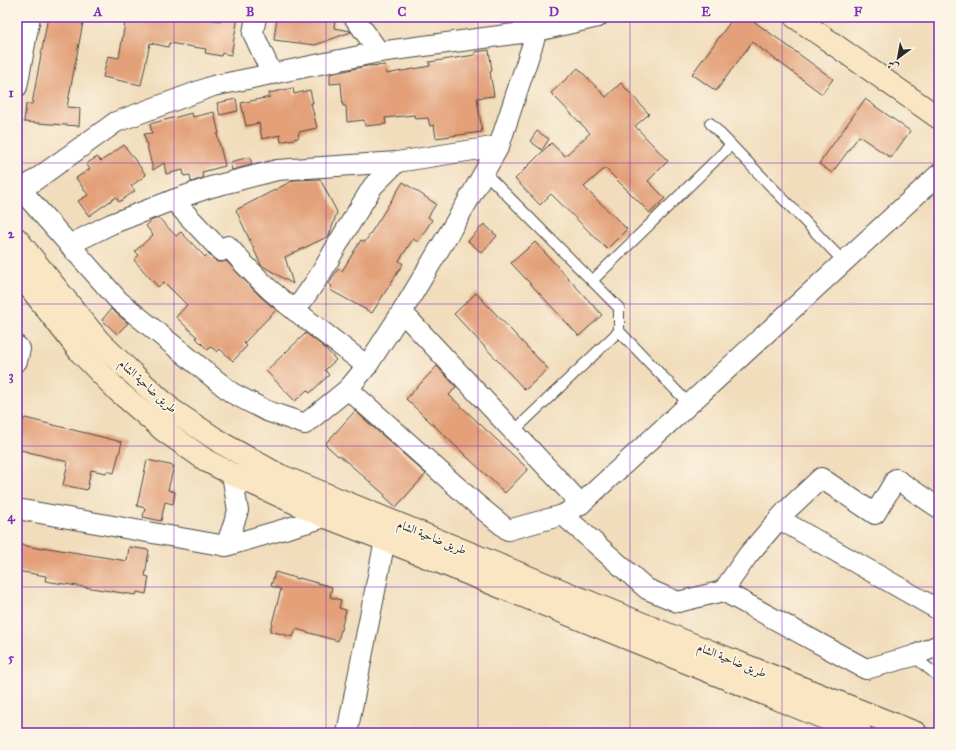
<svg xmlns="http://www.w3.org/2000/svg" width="956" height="750" font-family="'IM FELL Great Primer',Amiri,serif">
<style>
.building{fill:#e3a079}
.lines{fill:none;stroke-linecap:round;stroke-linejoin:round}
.lane-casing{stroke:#494641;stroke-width:12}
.street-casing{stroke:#494641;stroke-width:22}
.secondary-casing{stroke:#494641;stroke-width:24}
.lane{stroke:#fff;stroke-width:10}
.street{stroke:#fff;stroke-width:20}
.secondary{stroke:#fbe6c3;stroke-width:22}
.grid{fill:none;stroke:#7b2cbf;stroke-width:1;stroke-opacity:0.55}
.labels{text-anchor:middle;stroke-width:3.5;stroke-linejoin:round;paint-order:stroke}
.street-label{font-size:12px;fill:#2b2b2b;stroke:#fcf5e5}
.neatline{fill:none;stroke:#7b2cbf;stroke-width:1.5}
.grid-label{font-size:13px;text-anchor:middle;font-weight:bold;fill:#7b2cbf}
</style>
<rect width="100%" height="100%" fill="#fcf5e5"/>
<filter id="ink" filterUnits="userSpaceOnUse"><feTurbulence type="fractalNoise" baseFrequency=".025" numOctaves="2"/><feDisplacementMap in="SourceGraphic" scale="8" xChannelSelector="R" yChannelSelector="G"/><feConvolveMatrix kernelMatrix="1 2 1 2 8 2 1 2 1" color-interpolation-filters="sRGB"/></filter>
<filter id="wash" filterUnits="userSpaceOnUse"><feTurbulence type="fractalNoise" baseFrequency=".012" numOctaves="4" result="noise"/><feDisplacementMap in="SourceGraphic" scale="16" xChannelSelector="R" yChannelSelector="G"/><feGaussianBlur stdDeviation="0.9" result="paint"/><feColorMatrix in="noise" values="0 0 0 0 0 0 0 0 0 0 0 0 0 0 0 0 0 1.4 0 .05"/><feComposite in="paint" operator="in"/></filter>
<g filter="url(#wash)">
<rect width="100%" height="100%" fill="#f1ddbc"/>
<g id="blocks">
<!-- building -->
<g class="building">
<path d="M48,17H84L67,107L80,108L79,126L24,122L26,104H32Z"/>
<path d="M126,17H197L221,21L222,17H238L231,55L222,53L221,56L205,53L206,49L169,43L168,47L150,43L141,85L103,77L108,56L119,58Z"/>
<path d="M277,17H335L334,28L350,31L351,32L315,45L274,40Z"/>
<path d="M734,17H748L833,79L822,94L752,42L716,91L692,74Z"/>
<path d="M489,50L492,71L490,72L494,96L477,98L482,132L436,138L434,125L430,126L428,118L415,119L414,115L385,118L386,124L365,126L364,120L347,122L346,106H343L341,83L330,84V74L367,66L385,65L386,74L430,66L429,62L475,55V52Z"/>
<path d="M578,68L606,97L621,83L649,114L635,126L668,161L648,181L665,198L650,213L605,168L584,187L627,229L607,249L551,194L540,205L515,179L551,143L565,156L590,133L551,93Z"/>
<path d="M293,88L294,94L310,90L313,103H311L317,128L299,132L298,138L281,142L280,135L262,139L259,123L246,126L241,103L270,97L269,93Z"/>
<path d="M236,99L238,111L220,115L217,103Z"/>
<path d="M865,99L910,131L891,158L859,136L832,173L819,164Z"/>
<path d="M214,112L219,134H217L225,166L202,172L203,178L191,182L190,175L184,176L183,170L166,174L164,163L153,170L144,134L152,133L150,124L192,113L193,117Z"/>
<path d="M537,131L549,139L542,150L530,141Z"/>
<path d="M124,145L146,175L131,186L135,191L119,202L116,197L89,216L78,201L88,195L76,178L90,169L86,164L97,157L101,161Z"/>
<path d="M250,157L252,165L232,170L230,162Z"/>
<path d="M320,179L337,212L329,236L285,257L293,284L261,265L236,210L294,180Z"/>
<path d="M403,182L436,204L428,217L432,220L418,242L413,239L399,261L403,264L372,313L330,290L332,286L329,284L338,269L342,271L361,240L365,242Z"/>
<path d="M159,218L176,236L181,232L205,257L208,254L217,262H222L226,261L261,297L276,310L244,343L247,346L233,361L220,349L217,352L211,347L208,350L196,338L197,337L176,317L187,305L164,282L158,287L134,260L139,255L135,251L153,235L146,226L152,220Z"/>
<path d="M484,224L497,236L482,253L468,241Z"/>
<path d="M535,242L602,315L579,336L511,263Z"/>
<path d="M476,293L548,369L525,390L454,314Z"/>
<path d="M111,309L128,323L117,334L102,320Z"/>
<path d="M306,333L324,347L336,360L325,370L329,375L310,393L307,390L295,401L266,371Z"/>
<path d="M437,366L456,387L449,395L528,469L505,493L406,399Z"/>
<path d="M355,411L426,474L396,507L384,496L385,495L339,455L338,456L325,444Z"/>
<path d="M25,418L122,442L114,473L107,471L106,473L91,470L87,490L63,485L68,462L17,449V420L22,422Z"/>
<path d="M147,460L174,466L168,490L175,492L173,504L165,502L161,521L143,517L145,508L137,506Z"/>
<path d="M17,544L42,549V547L127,561L129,547L149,550L145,576L149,577L146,594L137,592L136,595L45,581L46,576L17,571Z"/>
<path d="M275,572L299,579V578L332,587L330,597L341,600L339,608L346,610L338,641L296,629L293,637L270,631L281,589L271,586Z"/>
</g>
</g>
</g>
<g filter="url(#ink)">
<use href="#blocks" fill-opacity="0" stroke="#494641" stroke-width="1"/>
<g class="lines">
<!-- lane casing -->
<g class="lane-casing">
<g id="lane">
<path d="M710,123L844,262"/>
<path d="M484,172L619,308V331L514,431"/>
<path d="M593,280L731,145"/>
<path d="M619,331L689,404"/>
<path d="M913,656L939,677"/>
</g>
</g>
<!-- street casing -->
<g class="street-casing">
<g id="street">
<path d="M256,17L253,33L272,74"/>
<path d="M354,17L379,52"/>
<path d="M17,87L30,17"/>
<path d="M21,190L119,301L232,393L267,411L305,424L348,389L367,366L402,312L465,206L499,146L537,31"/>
<path d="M17,193L116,122L213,86L379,52L537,31L598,17"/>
<path d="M173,200L211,187L277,170L397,162L499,146"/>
<path d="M69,245L111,224L173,200L221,251L228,246L243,263L269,289L288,305L367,366"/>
<path d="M295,311L320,275L343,235L373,186L397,162"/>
<path d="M402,312L581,504"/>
<path d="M17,346L20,349L17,361"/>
<path d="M348,389L475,503L508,530L563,515L581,504L939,174"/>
<path d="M17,509L226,546L326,517"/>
<path d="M563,515L647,589L678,602L723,591L866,669L913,656L939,645"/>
<path d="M779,519L939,610"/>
<path d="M226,546L238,511L232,474"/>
<path d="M723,591L748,555L779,519L787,510L821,478L875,514L896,479L939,508"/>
<path d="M347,733L385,540"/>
</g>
</g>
<!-- secondary casing -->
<g class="secondary-casing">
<g id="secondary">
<path d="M795,17L939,118"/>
<path d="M17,239L99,341L132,373L172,410L223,444L279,475L694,645L916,733"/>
<path d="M17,271L81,353L118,391L163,430L207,461L232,474L326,517L385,540L861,733"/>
</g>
</g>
<!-- lane -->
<use href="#lane" class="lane"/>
<!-- street -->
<use href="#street" class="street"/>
<!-- secondary -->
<use href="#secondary" class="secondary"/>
</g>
</g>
<!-- grid -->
<path class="grid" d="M174,17V733M326,17V733M478,17V733M630,17V733M782,17V733M17,163H939M17,304H939M17,446H939M17,587H939"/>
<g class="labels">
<!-- street labels -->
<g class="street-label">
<text transform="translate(148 386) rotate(42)" y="4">طريق ضاحية الشام</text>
<text transform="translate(432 537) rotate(22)" y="4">طريق ضاحية الشام</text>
<text transform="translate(732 660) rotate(22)" y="4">طريق ضاحية الشام</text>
</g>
</g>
<!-- margin -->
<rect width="956" height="750" fill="none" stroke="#fcf5e5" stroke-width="44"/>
<!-- north arrow -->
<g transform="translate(898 58) rotate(212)" stroke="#fcf5e5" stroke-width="3" paint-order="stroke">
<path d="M0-3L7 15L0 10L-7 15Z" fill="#2b2b2b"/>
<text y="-6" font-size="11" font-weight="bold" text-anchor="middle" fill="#2b2b2b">ش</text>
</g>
<rect x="22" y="22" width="912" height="706" class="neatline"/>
<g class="grid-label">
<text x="98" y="16">A</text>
<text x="250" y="16">B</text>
<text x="402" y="16">C</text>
<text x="554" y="16">D</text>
<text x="706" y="16">E</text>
<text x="858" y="16">F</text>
<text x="11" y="97">1</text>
<text x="11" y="238">2</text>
<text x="11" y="380">3</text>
<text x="11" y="521">4</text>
<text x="11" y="662">5</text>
</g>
</svg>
